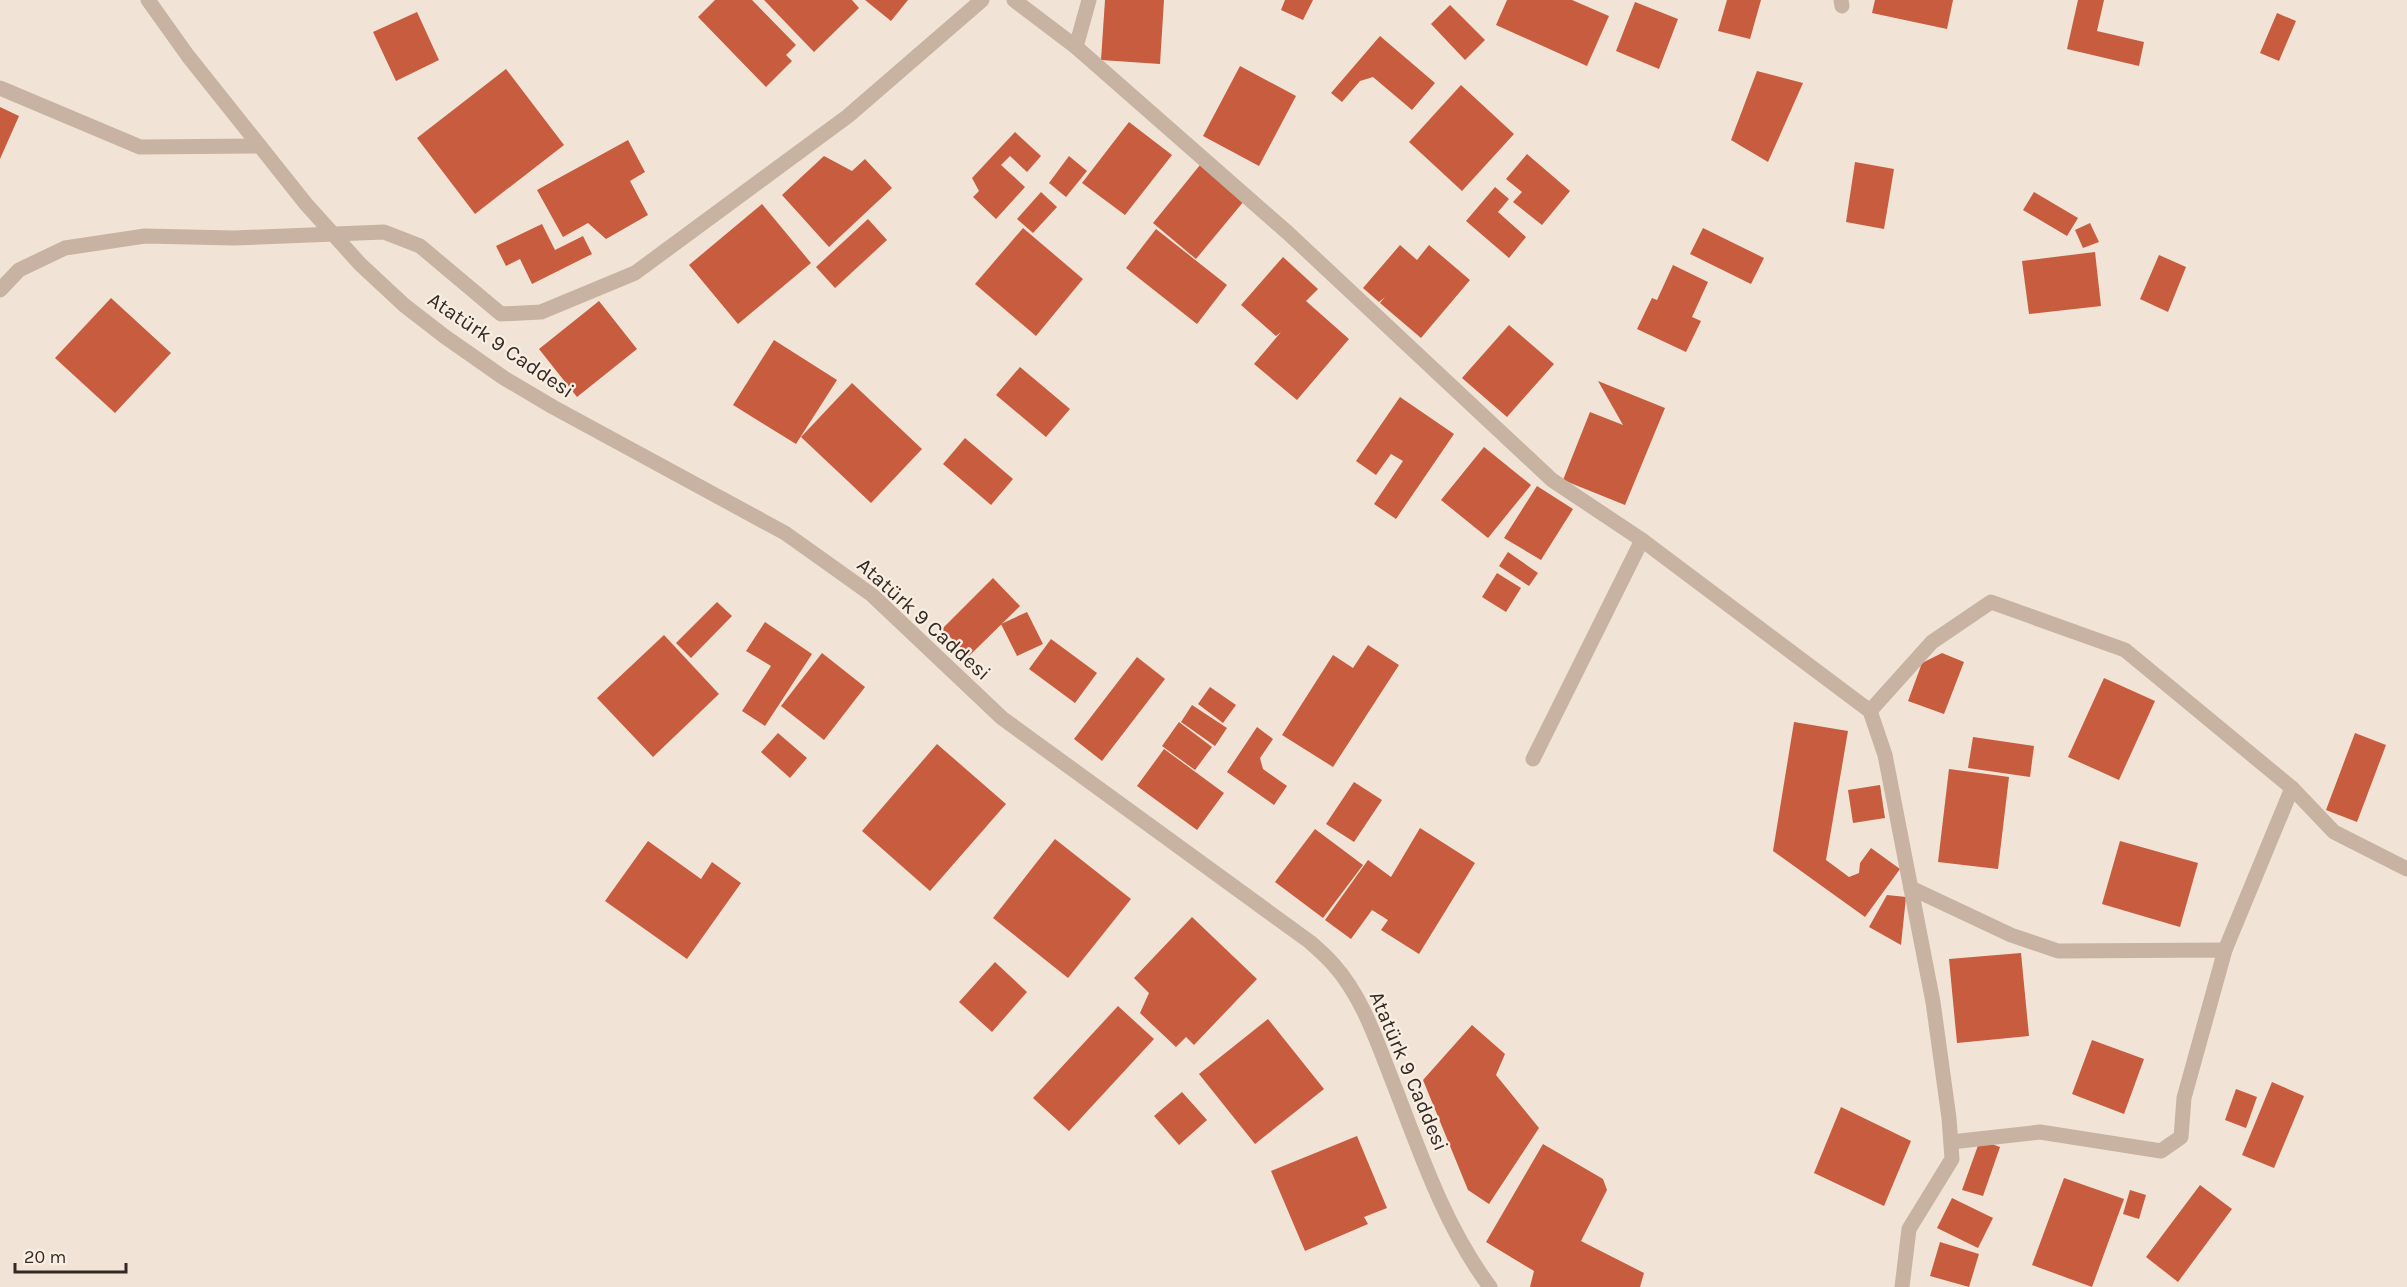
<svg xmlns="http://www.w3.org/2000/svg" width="2407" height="1287" font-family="Karla,sans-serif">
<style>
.building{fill:#c75c3e}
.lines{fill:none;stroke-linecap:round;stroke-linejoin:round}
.minor{stroke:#c8b3a3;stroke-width:15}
.tertiary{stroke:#c8b3a3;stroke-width:15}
.labels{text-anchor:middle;stroke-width:4.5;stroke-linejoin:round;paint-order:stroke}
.street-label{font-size:21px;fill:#332925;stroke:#f9eee2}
</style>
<rect width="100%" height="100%" fill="#f1e4d6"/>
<!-- building -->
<g class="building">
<path d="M715,0H752L796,45L786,55L792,61L766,87L698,17Z"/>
<path d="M764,0H852L859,8L814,52Z"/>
<path d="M865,0H908L891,21Z"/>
<path d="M1105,0H1164L1160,64L1101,60Z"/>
<path d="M1285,0H1313L1303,20L1281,10Z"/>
<path d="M1507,0H1572L1609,16L1587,66L1496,25Z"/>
<path d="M1727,0H1761L1750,39L1718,31Z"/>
<path d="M1875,0H1953L1947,29L1872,13Z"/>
<path d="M2078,0H2104L2097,31L2144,42L2139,66L2067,49Z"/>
<path d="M1635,2L1678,19L1659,69L1616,51Z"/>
<path d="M1450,5L1485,40L1465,60L1431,24Z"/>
<path d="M417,12L439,60L396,81L373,32Z"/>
<path d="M2277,13L2296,21L2279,61L2260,53Z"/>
<path d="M1380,36L1435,83L1412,110L1373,77L1360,81L1342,102L1331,93Z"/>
<path d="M1240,66L1296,96L1259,166L1203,136Z"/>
<path d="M506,69L564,145L475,214L417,138Z"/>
<path d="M1757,71L1803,83L1768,162L1731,140Z"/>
<path d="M1461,85L1514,134L1462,191L1409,142Z"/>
<path d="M0,107L19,116L0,159Z"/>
<path d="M1129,122L1172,155L1125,215L1082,183Z"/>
<path d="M1015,132L1041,156L1027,172L1010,156L1001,165L1025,187L996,219L973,197L979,191L972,178Z"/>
<path d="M628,140L645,172L630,181L648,215L606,239L588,223L563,237L537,190Z"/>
<path d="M1527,154L1570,191L1542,225L1513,202L1522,192L1506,179Z"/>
<path d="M824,156L852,171L865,159L892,188L829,247L782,195Z"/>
<path d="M1069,156L1087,171L1066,197L1049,183Z"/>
<path d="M1855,162L1894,169L1884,229L1846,222Z"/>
<path d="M1200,165L1244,201L1196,259L1153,223Z"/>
<path d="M1495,187L1509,199L1498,212L1526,237L1509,258L1466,221Z"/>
<path d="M1041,192L1057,207L1033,233L1017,219Z"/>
<path d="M2034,192L2078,218L2067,236L2023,210Z"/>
<path d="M762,204L811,263L738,324L689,265Z"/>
<path d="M868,219L887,240L835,288L816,267Z"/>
<path d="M2090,223L2099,242L2083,248L2075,230Z"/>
<path d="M542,224L555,250L583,236L592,254L532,284L520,259L506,266L496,246Z"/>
<path d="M1023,228L1083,279L1036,336L975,284Z"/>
<path d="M1703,228L1764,258L1751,284L1690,254Z"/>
<path d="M1156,229L1227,285L1197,324L1126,268Z"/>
<path d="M1400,245L1417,260L1429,245L1470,280L1421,338L1380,303L1385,297L1379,302L1363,288Z"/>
<path d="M2095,252L2101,306L2029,314L2022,261Z"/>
<path d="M2159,255L2186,267L2168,312L2140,299Z"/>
<path d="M1283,257L1318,289L1306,301L1349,339L1297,400L1254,364L1281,332L1276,336L1241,305Z"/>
<path d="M1673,265L1708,282L1692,317L1701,321L1686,352L1637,329L1652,298L1657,300Z"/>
<path d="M111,298L171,353L115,413L55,358Z"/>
<path d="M599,301L637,349L577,397L539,349Z"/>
<path d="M1509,325L1554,364L1507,417L1462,378Z"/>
<path d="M774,340L837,380L796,444L733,405Z"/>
<path d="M1020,367L1070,409L1046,437L996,395Z"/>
<path d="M1598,381L1665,408L1625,505L1563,480L1590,412L1623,425Z"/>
<path d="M852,383L922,449L871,503L801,437Z"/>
<path d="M1400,397L1454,434L1396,519L1374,504L1403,461L1391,454L1376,475L1356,461Z"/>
<path d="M965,438L1013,479L991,505L943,464Z"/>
<path d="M1484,447L1531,485L1488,538L1441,500Z"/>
<path d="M1537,486L1573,509L1541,560L1504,538Z"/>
<path d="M1508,552L1538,573L1529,586L1499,566Z"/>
<path d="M1497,573L1521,588L1506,612L1482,597Z"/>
<path d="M993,578L1020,606L969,656L942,629Z"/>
<path d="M717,602L732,616L691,658L676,643Z"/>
<path d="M1027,612L1043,644L1017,656L1001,624Z"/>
<path d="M765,622L812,654L765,726L742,711L771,666L746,651Z"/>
<path d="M664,635L719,694L653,757L597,698Z"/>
<path d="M1051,639L1097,673L1075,703L1029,669Z"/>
<path d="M1368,645L1399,665L1333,767L1282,735L1333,655L1353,668Z"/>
<path d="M822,653L865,687L824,740L781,706Z"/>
<path d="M1942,653L1964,662L1944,714L1908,701L1922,663Z"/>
<path d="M1137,657L1165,679L1102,761L1074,739Z"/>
<path d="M2104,678L2155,701L2119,780L2068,757Z"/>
<path d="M1210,687L1236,705L1223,723L1198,704Z"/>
<path d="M1192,705L1227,728L1215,746L1181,722Z"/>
<path d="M1179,722L1212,747L1195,770L1162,746Z"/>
<path d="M1794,722L1848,731L1826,860L1849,877L1859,873L1860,863L1871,848L1900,869L1865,917L1773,851Z"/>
<path d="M1257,727L1273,739L1260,758L1263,769L1287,786L1274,805L1227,772Z"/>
<path d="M778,733L807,758L790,778L761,752Z"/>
<path d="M2355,733L2386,745L2357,822L2326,810Z"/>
<path d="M1973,737L2034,746L2030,777L1968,768Z"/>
<path d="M937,744L1006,804L930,891L862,831Z"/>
<path d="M1164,749L1224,793L1197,830L1137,786Z"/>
<path d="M1949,769L2009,777L1998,869L1938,862Z"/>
<path d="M1354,782L1382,800L1354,842L1326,824Z"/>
<path d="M1880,785L1885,818L1853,823L1848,790Z"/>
<path d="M1420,828L1475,863L1419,954L1381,930L1388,920L1372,910L1351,939L1325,920L1368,860L1391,877Z"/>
<path d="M1315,829L1363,865L1323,918L1275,882Z"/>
<path d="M1055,839L1131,899L1068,978L993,918Z"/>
<path d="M648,841L701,879L712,862L741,883L687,959L605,901Z"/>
<path d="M2120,841L2198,863L2180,927L2102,904Z"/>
<path d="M1887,895L1906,897L1901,945L1869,927Z"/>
<path d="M1192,917L1257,979L1194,1045L1186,1037L1176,1047L1140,1013L1149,993L1134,978Z"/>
<path d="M2021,953L2029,1036L1957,1043L1949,959Z"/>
<path d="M995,962L1027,992L992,1032L959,1002Z"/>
<path d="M1118,1006L1154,1039L1069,1131L1033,1098Z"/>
<path d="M1268,1019L1324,1089L1255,1144L1199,1074Z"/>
<path d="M1472,1025L1505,1054L1496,1075L1539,1128L1489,1204L1468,1190L1423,1080Z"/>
<path d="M2092,1040L2144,1059L2124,1114L2072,1094Z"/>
<path d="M2272,1082L2304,1096L2274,1168L2242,1155Z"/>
<path d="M2236,1089L2257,1097L2246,1128L2225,1120Z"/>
<path d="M1182,1092L1207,1120L1179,1145L1154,1116Z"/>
<path d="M1841,1107L1911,1141L1884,1206L1814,1173Z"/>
<path d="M1357,1136L1387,1208L1364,1217L1368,1224L1305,1251L1271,1171Z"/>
<path d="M1980,1140L2000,1147L1983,1196L1962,1190Z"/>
<path d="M1543,1144L1603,1179L1607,1190L1581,1241L1644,1273L1640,1287H1530L1534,1271L1486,1242Z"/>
<path d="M2064,1178L2124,1199L2092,1287L2032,1265Z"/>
<path d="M2200,1185L2232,1209L2178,1282L2146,1257Z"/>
<path d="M2130,1190L2146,1195L2139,1219L2123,1214Z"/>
<path d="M1952,1198L1993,1218L1978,1248L1937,1228Z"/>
<path d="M1940,1242L1979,1254L1969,1287L1930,1276Z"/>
</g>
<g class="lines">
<!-- minor -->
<g class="minor">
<path d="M1014,0L1076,47L1288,233L1552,480L1642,540L1870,711L1885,755L1933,1002L1949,1118L1952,1159L1909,1229L1902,1287"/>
<path d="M1841,0L1842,6"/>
<path d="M1076,47L1089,0"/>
<path d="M0,88L140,147L260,146"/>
<path d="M0,290L19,270L65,248L145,236L234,238L384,232L420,246L501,314L541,312L635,273L848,116L982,0"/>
<path d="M1870,711L1932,642L1991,602L2125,650L2292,788L2334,832L2407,869"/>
<path d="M1533,759L1642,540"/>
<path d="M1911,888L2011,935L2058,951L2225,950L2184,1098L2181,1137L2161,1151L2040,1132L1951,1142"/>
<path d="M2225,950L2292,788"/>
</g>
<!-- tertiary -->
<path class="tertiary" d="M148,0L188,56L306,204L360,264L404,305L444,336L504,378L553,407L785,533L823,560L872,595L1002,718L1310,942C1318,949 1326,956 1333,964C1364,998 1379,1048 1396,1090C1422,1158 1446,1228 1490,1287"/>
</g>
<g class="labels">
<!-- street labels -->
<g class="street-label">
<text transform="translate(501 345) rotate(34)" y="7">Atatürk 9 Caddesi</text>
<text transform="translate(924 619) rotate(42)" y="7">Atatürk 9 Caddesi</text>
<text transform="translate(1409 1071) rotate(67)" y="7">Atatürk 9 Caddesi</text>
</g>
</g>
<!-- scale -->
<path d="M15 1263v9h111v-9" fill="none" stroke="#332925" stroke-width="3"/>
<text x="24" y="1263" font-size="18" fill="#332925" stroke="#f9eee2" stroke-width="4.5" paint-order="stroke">20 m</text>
</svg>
